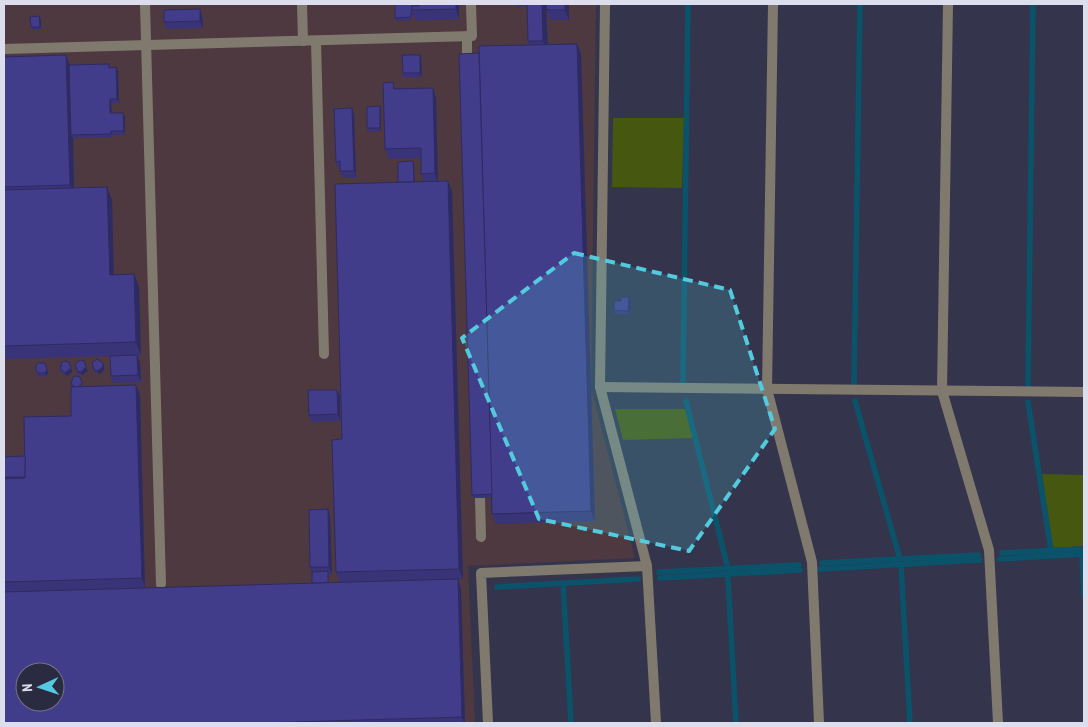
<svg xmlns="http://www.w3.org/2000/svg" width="1088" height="727" font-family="'PT Sans Narrow',sans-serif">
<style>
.industrial{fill:#4d393f;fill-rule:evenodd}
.green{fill:#465810}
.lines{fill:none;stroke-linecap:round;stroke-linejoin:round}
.stream{stroke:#0a536a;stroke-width:5.5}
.service{stroke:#807a6e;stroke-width:10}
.minor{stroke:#807a6e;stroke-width:10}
.wall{fill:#393477}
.shaded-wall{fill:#2e2b61}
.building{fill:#423d8a;stroke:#2e2b61;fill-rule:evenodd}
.marked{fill:#54cade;fill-opacity:0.2;stroke:#54cade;stroke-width:4;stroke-dasharray:10 6;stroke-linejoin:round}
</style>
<rect width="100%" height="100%" fill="#34354c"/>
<!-- industrial -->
<path class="industrial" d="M4,4H596L591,388L635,558L468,566L475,723H4ZM25,672H55V702H25Z"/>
<!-- green -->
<g class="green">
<path d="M613,118H684L682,188L612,187Z"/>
<path d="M615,409H685L693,438L623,440Z"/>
<path d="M1042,474L1084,475V546L1053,548Z"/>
</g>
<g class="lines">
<!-- stream -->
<g class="stream">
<path d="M683,382L688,4"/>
<path d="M854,383L860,4"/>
<path d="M1028,385L1033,4"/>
<path d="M686,401L728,569"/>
<path d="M855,401L900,559"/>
<path d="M1028,402L1051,551"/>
<path d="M1002,553L1084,549"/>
<path d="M1082,554L1084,596"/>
<path d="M1000,559L1084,554"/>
<path d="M822,563L978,555"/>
<path d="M901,565L910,723"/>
<path d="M820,569L980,560"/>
<path d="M659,572L799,565"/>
<path d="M660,578L800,570"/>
<path d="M728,578L736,723"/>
<path d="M563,583L571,723"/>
<path d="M497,587L638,579"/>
</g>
<!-- service -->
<g class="service">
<path d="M145,4L161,584"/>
<path d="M302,4L303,41"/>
<path d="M467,36V57"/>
<path d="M316,41L324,354"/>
<path d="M4,49L472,36L471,4"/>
<path d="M480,498L481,537"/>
</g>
<!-- minor -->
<g class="minor">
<path d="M605,4L600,387L647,566L656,723"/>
<path d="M773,4L767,389L812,562L819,723"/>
<path d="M948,4L942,391L989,550L998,723"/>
<path d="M600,387L1084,392"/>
<path d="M488,723L481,573L647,566"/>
</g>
</g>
<!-- wall -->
<g class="wall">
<path d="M233,4H282V5Z"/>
<path d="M419,4H459V19L416,21L414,15H412V20L397,21L395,18Z"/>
<path d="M515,4H546L548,44H577L581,54L595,521L496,524L492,514V498H473L472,495L479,53L529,45L528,41L527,6L516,7Z"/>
<path d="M569,4V20H550L547,10Z"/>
<path d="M202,16L203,28L166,29L164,22Z"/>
<path d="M41,20V30H32L31,27Z"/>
<path d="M66,55L69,65L110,67H116L118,71L119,103H111L112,113L125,117V135H112V137L73,138L74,188L112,200L114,274H134L139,287L141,355H138L140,362L141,382L113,383L111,376L113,356L4,359V57Z"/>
<path d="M420,55L421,58L422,77H404L403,73Z"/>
<path d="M393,82L395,89L433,88L436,98L438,181L452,191L463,579L340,582L336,572L342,439L398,182L414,165L415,182H424L421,174V158L389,159L385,149Z"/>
<path d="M352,108L354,115L356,178H343L340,171V168H338L336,162Z"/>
<path d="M381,110V131L368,132L367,128Z"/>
<path d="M631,301L630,314H615L614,310Z"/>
<path d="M84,361L88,371L82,375L78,374L75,364Z"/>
<path d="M69,362L72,372L67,376L61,372L60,369Z"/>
<path d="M45,363L48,373L46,376L39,377L36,370Z"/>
<path d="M92,363L104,366V370L99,374L95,373Z"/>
<path d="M80,377L83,386L136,385L140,395L145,588L4,592V457L25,456L71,416L72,387L71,384Z"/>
<path d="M337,390L340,396V421L311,422L309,415Z"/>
<path d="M328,509L330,516L332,574H328L329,583L458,579L461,589L465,723H4L312,583V572L310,567Z"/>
</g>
<!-- shaded-wall -->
<g class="shaded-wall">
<path d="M456,4H459V19L456,9Z"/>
<path d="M542,4H546L548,54L543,41Z"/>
<path d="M565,4H569V20L565,10Z"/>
<path d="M200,9L202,16L203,28L200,21Z"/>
<path d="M39,16L41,20V30L40,27Z"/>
<path d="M577,44L581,54L595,521L591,511Z"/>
<path d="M66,55L71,68V135L73,138L74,198L70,185Z"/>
<path d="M420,55L421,58L422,77L420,73Z"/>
<path d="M116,67L118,71L119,103L117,99Z"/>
<path d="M433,88L436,98L438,183L435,173Z"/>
<path d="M110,99L111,103L112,117L110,113Z"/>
<path d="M380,106L381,110V131L380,128Z"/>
<path d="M352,108L354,115L356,178L354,171Z"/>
<path d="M123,113L125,117V135L124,131Z"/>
<path d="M413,161L414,165L415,191L414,188Z"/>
<path d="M448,181L452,191L463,579L459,569Z"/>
<path d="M107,187L112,200L114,288L110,275Z"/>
<path d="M134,274L139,287L141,355L136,342Z"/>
<path d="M629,297L631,301L630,314L628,311Z"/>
<path d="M137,355L140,362L141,382L138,375Z"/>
<path d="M103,363L104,366V370L99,374L98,371Z"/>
<path d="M86,367L88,371L82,375L81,372Z"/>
<path d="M71,368L72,372L67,376L65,373Z"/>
<path d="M47,370L48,373L46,376L45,373Z"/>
<path d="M136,385L140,395L145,588L142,578Z"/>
<path d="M337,390L340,396V421L338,414Z"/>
<path d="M328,509L330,516L332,574L329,567Z"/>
<path d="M458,579L461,589L465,723H464L462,717Z"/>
</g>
<!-- building -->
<g class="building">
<path d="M395,4H419V6H412V12H411V17L395,18Z"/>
<path d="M419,4H456V9L412,10V6H419Z"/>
<path d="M527,4H542L543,41H528Z"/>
<path d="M546,4H565V10H547Z"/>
<path d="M200,9V21L164,22V10Z"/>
<path d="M39,16L40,27H31L30,17Z"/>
<path d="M577,44L591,511L492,514L479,46Z"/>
<path d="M479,53L492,494L472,495L459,54Z"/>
<path d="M66,55L70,185L4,187V57Z"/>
<path d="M402,55H420V73H403Z"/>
<path d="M109,64V68L116,67L117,99H110V113H123L124,131H111V134L71,135L69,65Z"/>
<path d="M393,82L394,89L433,88L435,173L421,174V148L385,149L383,83Z"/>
<path d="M380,106V128H367V107Z"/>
<path d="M352,108L354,171H340V161L336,162L334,109Z"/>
<path d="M413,161L414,182H398V162Z"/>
<path d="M448,181L459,569L336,572L332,440L342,439L335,184Z"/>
<path d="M107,187L110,275L134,274L136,342L4,346V190Z"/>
<path d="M621,297H629L628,311L614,310V301H621Z"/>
<path d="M137,355L138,375L111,376L110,356Z"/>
<path d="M97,359L103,363V367L98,371L94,370L92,363Z"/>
<path d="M80,360L84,361L86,367L81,372L77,371L75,364Z"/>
<path d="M65,361L69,362L71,368L65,373L60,369L62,362Z"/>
<path d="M38,363H45L47,370L45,373H38L36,370V366Z"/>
<path d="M76,376L80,377L82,383L78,387H75L71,384L73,377Z"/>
<path d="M136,385L142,578L4,582V479L25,478L24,417L71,416V387Z"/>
<path d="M308,390H337L338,414L309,415Z"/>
<path d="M25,456V477H4V457Z"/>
<path d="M328,509L329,567H310L309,510Z"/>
<path d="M328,571V583H312V572Z"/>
<path d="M458,579L462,717L260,723H4V592ZM25,672H55V702H25Z"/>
</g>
<!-- marked area -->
<path class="marked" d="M574,253L730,290L775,429L689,551L539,519L462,338Z"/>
<!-- border -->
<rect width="1088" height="727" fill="none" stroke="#dddeed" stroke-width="10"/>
<!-- north arrow -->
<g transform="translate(40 687) rotate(267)"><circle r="24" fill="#2a2a41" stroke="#727286"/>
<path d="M0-4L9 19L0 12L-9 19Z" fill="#54cade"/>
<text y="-8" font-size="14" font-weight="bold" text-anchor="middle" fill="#dddeed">N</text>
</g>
</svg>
